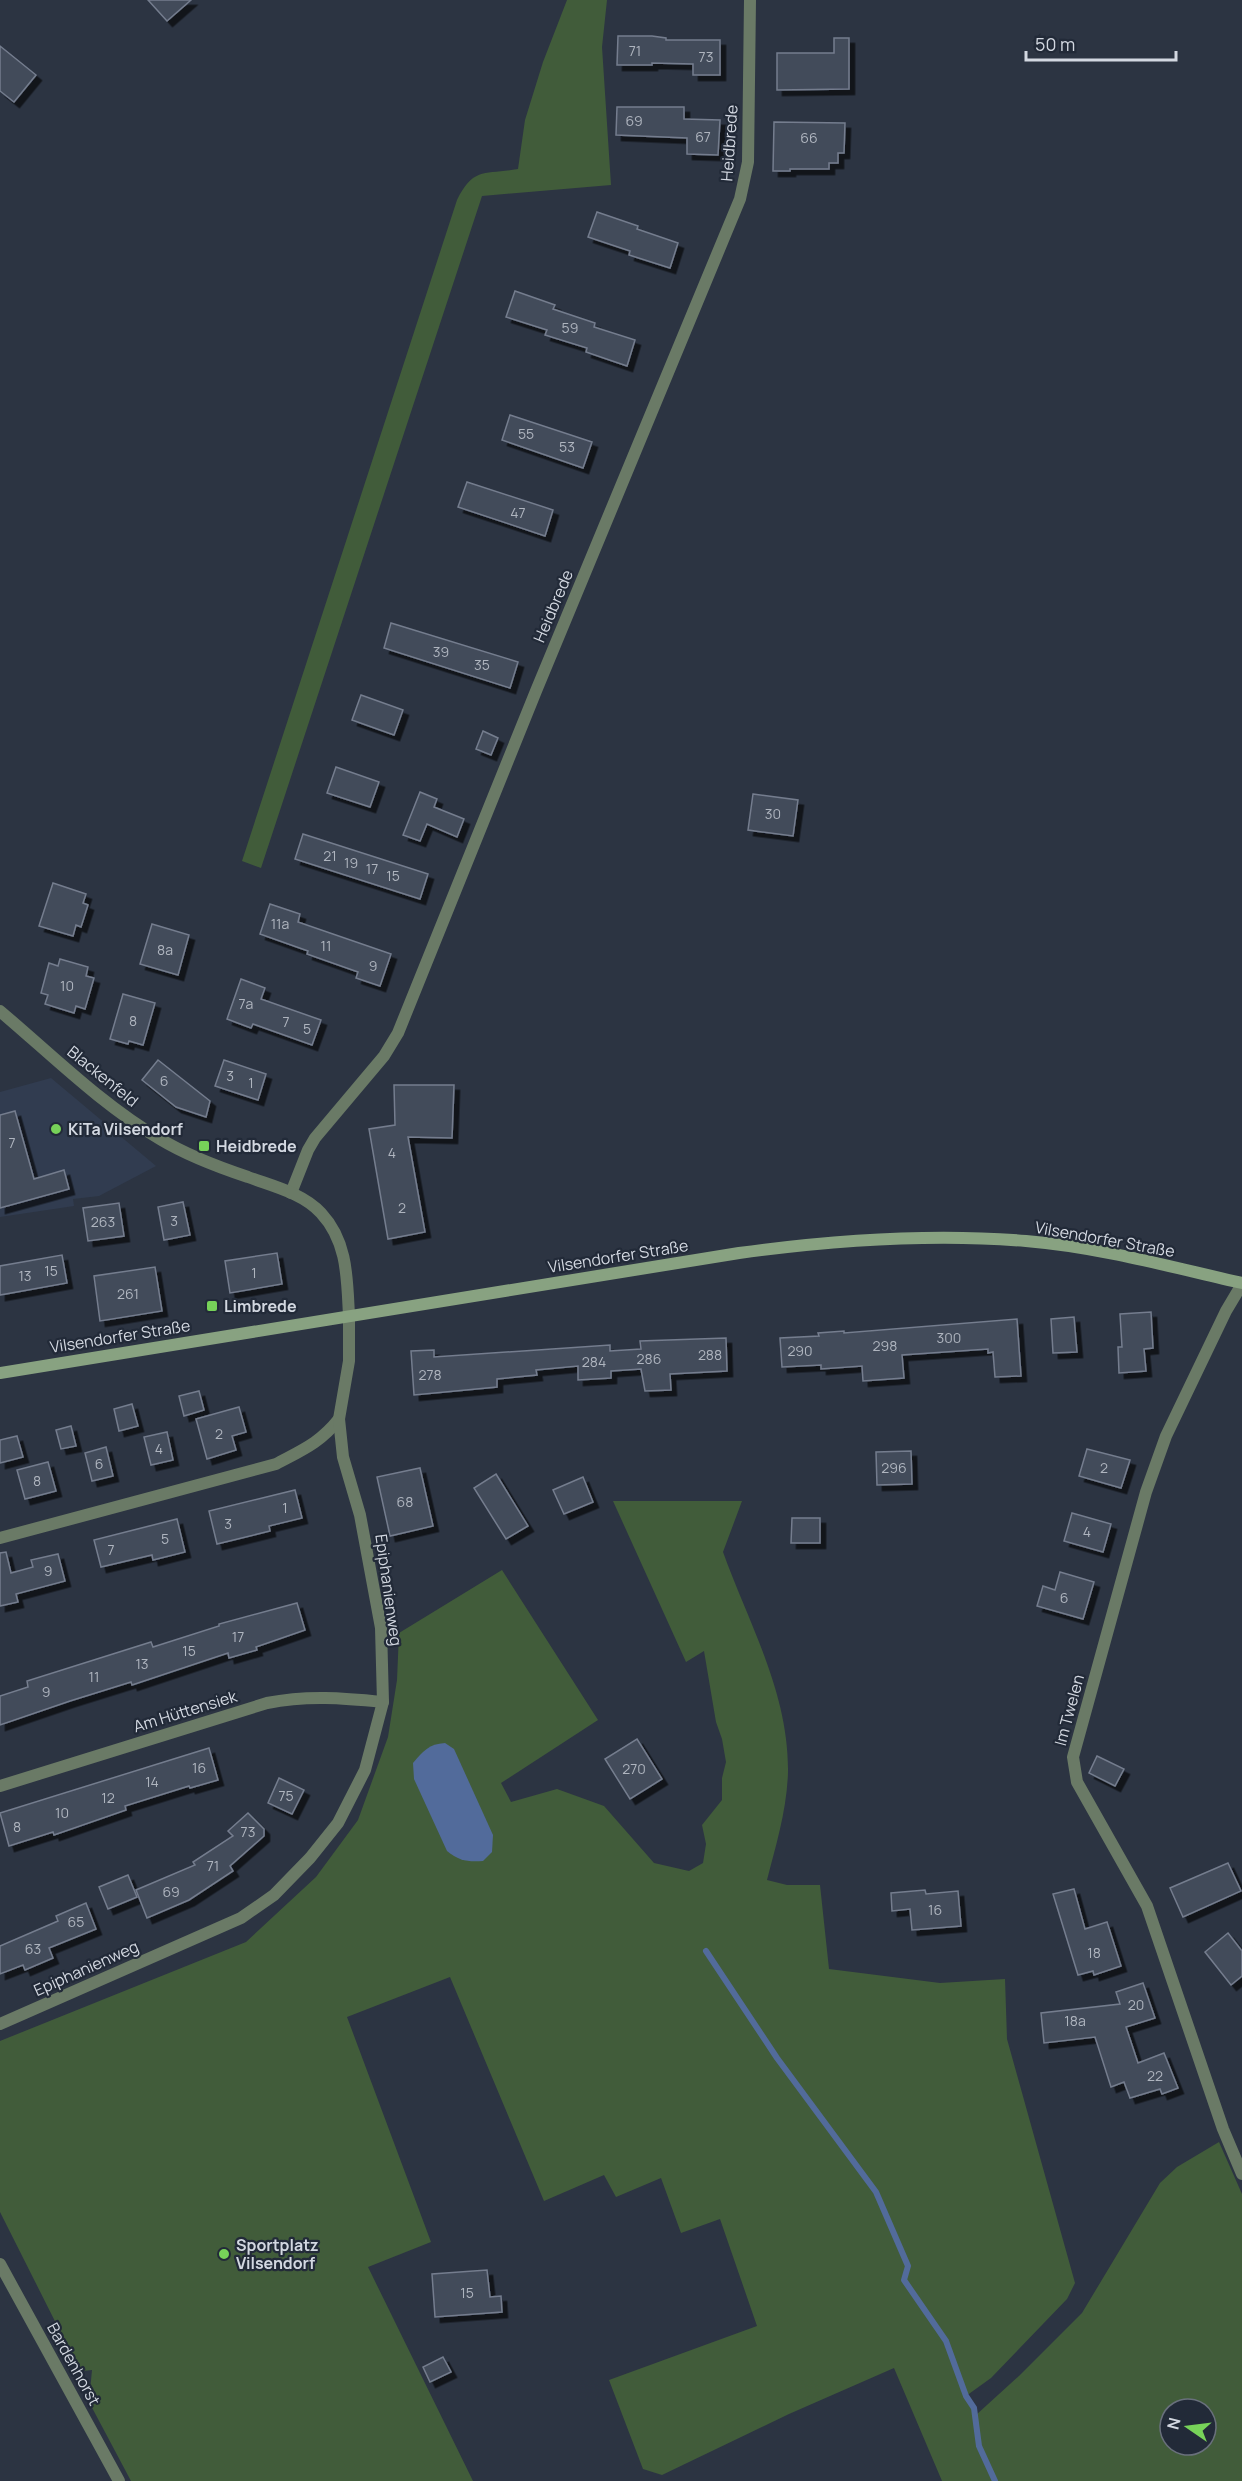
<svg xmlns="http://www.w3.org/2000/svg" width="1242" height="2481" font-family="Manrope,sans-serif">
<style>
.built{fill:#313c50}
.green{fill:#415c3a;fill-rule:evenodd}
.water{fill:#526b9b}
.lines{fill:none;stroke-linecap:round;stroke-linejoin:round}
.stream{stroke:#526b9b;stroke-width:6}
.building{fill:#434b5a;stroke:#747d8e;stroke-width:1.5;filter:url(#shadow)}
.minor{stroke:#6a7a66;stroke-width:12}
.tertiary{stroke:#6a7a66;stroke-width:12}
.secondary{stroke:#88a281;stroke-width:12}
.poi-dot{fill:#77d259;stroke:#222a38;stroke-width:2}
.labels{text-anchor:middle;stroke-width:4.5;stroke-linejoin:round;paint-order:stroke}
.number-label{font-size:14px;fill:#afb5bf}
.street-label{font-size:16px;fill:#d3d8e1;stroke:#222a38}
.poi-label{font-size:16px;font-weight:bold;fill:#d3d8e1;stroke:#222a38;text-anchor:start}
</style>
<defs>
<filter id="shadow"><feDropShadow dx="5.5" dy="5.5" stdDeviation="0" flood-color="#0009"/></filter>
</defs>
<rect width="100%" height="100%" fill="#2c3442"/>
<!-- built -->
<path class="built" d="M51,1078L156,1166L99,1196L73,1199L74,1206L0,1217V1092Z"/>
<!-- green -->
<g class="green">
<path d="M567,0H607L602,47L611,185L482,196L261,868L242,861L457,200C474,166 485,175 518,169L525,120L543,62Z"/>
<path d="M613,1501H742L723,1552C749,1624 789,1693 788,1772C787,1809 776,1845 767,1880L787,1885H820L829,1969L940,1983L1005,1979L1007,2039L1075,2283L1067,2299L991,2378L966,2396L976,2415L1020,2375L1082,2313L1160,2183L1177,2167L1219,2142L1242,2194V2481H942L894,2368L789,2414L662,2475L643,2469L609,2380L757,2326L720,2219L681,2233L661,2178L616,2197L604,2175L544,2201L450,1977L347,2017L431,2242L368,2267L473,2481H131L89,2402L92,2370L83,2371L77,2365L0,2212V2041L246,1942L316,1877L358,1820L388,1737L397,1680L399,1633L502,1570L598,1720L501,1783L511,1802L557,1789L604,1806L654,1863L689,1871L703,1863L706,1844L702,1825L722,1800V1778L726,1762L722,1739L716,1722L704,1651L686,1662ZM1170,2409H1206V2445H1170Z"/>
</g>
<!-- water -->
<path class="water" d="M445,1743L454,1749L493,1835L492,1852L483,1861C468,1862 459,1861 447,1851L414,1779L413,1763C423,1751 429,1744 445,1743Z"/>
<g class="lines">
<!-- stream -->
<path class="stream" d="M706,1951L777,2058L876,2192L908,2266L904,2280L946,2341L966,2396L974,2408L979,2446L995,2481"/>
</g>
<!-- building -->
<g class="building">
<path d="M148,0H191L167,21Z"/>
<path d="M618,36H652L666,38V40H720V75H693V64L652,63V65H617Z"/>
<path d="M834,38H849V89L777,90V53H834Z"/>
<path d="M0,46L36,75L14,102L0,91Z"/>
<path d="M617,107H684V119L720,120L718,155L687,154V138L616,135Z"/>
<path d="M774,122L845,123L844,153H838V163H829V169H790V171H773Z"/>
<path d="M597,212L638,226L637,229L678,243L670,268L629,255L630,251L588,237Z"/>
<path d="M515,291L555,305L553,309L595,323L594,327L635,340L627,366L586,352L587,348L545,335L547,330L506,317Z"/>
<path d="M510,415L592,442L583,468L502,440Z"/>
<path d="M467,482L553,510L545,536L458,507Z"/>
<path d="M391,623L518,662L510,688L384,648Z"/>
<path d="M361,695L403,710L394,735L352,720Z"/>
<path d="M483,731L498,738L491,755L476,749Z"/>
<path d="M336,767L379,782L370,807L327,793Z"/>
<path d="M420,792L437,799L434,807L464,819L457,837L427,824L420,841L403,835Z"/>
<path d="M753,794L798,800L793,836L748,830Z"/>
<path d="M303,834L428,874L420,899L295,859Z"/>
<path d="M53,883L86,894L83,903L88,905L81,927L76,925L73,936L39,926Z"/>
<path d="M270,904L300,914L298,922L391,954L380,986L356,978L358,972L307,954L308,951L260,934Z"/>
<path d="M152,924L189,935L178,975L140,964Z"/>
<path d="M60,959L88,967L86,976L94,978L85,1009L76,1006L74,1013L45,1004L48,995L41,993L49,963L58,966Z"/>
<path d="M241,979L265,988L261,999L321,1020L312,1045L253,1024L251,1028L227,1019Z"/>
<path d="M123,994L155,1003L143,1045L129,1041L128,1044L110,1039Z"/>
<path d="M158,1060L210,1101L206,1117L176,1107L142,1080Z"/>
<path d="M224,1060L266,1074L258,1100L215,1086Z"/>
<path d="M394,1085H454L452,1138L408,1137L425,1232L388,1239L369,1129L395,1125Z"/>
<path d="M15,1111L34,1179L64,1170L69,1189L0,1208V1115Z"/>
<path d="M183,1202L190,1235L164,1240L158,1207Z"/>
<path d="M119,1203L124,1236L88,1241L83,1208Z"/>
<path d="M277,1253L282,1284L230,1293L225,1261Z"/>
<path d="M62,1255L67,1283L0,1295V1266Z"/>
<path d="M155,1267L162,1311L100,1321L94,1276Z"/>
<path d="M1151,1312L1153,1348L1144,1349L1146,1371L1119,1373L1118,1347H1122L1120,1314Z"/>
<path d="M1074,1317L1077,1352L1053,1353L1051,1319Z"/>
<path d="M1017,1319L1021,1376L995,1377L993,1352L988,1353V1349L902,1355L904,1378L863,1381L862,1366L821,1369V1365L782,1367L780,1338L819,1336L818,1333L844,1331V1333Z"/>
<path d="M726,1338L727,1371L670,1374L671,1390L645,1391L641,1369L611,1371V1378L578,1380V1366L536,1370L537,1375L497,1379V1387L414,1395L411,1351L434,1350V1357L610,1345V1351L641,1349L640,1341Z"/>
<path d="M199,1391L204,1410L184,1416L179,1396Z"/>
<path d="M132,1404L138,1426L119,1431L114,1409Z"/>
<path d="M239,1407L246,1432L232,1436L236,1450L207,1459L196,1419Z"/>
<path d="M71,1426L76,1446L61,1449L56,1430Z"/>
<path d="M167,1432L173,1460L151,1465L144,1437Z"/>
<path d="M17,1436L23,1457L0,1463V1440Z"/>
<path d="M106,1447L113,1476L92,1481L85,1453Z"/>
<path d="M1087,1449L1130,1460L1121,1488L1079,1476Z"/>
<path d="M911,1451L912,1484L877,1485L876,1452Z"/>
<path d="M48,1462L56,1491L25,1499L17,1470Z"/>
<path d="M420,1468L433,1526L390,1536L377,1477Z"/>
<path d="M496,1474L528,1526L506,1539L474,1488Z"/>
<path d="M583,1477L593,1502L564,1514L553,1490Z"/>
<path d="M295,1490L302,1518L269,1526L270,1531L217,1544L209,1511Z"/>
<path d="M1072,1513L1111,1524L1103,1552L1064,1541Z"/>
<path d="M792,1518H820V1543H791Z"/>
<path d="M177,1519L185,1552L153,1560L152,1555L101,1567L94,1540Z"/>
<path d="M6,1552L11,1573L33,1567L31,1560L58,1554L65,1581L16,1594L18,1602L0,1606V1553Z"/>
<path d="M1060,1572L1094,1582L1083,1619L1037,1606L1043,1586L1055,1590Z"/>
<path d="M297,1603L305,1630L256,1647L257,1650L229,1658L228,1653L132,1685L131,1682L70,1701L0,1725V1696L28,1687L27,1681L151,1642L153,1647L219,1626V1624Z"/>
<path d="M637,1739L662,1779L630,1799L605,1759Z"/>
<path d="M209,1748L218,1780L190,1788L189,1786L125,1806L126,1810L54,1835L53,1832L9,1846L0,1813Z"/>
<path d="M1097,1756L1124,1769L1115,1786L1089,1773Z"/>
<path d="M279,1778L304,1790L292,1814L268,1803Z"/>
<path d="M248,1813L264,1829V1836L230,1866L233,1871L189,1900L147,1918L136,1890L195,1865L193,1862L233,1836L228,1831Z"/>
<path d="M1228,1863L1241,1891L1183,1917L1170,1888Z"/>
<path d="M128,1875L137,1897L108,1909L99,1887Z"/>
<path d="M1074,1889L1085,1929L1107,1922L1121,1966L1094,1975L1093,1971L1078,1975L1053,1894Z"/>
<path d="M925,1890L926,1894L958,1891L961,1926L912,1930L910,1909L892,1911L891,1893Z"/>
<path d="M86,1903L96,1929L49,1948L53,1958L25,1970L23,1965L0,1974V1946L58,1921L56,1916Z"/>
<path d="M1228,1933L1242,1951V1976L1231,1985L1205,1952Z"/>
<path d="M1143,1983L1155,2018L1126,2027L1138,2063L1164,2053L1178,2088L1162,2094L1160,2089L1130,2098L1124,2082L1111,2087L1095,2037L1044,2043L1041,2013L1120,2004L1116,1992Z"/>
<path d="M487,2270L490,2297L501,2296L502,2312L435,2317L432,2274Z"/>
<path d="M443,2357L451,2372L430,2382L423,2367Z"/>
</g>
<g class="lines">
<!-- minor -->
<g class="minor">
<path d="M291,1193L308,1150L315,1138L384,1056L398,1033L536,691L740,199L748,162L750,0"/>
<path d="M1242,1284L1226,1311L1166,1436L1146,1492L1073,1757L1077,1782L1147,1906L1223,2129L1242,2174"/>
<path d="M0,1538L276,1464C302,1450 320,1443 339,1419"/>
<path d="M0,1786L267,1703C307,1695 343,1698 383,1702"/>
<path d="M0,2024L241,1918L274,1895L310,1858L338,1823L365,1770L383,1702L381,1628L360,1515L343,1457L339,1419L349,1361V1316"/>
<path d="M0,2264L119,2481"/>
</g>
<!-- tertiary -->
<path class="tertiary" d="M0,1011C52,1055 102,1105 160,1139C188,1156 218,1167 248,1177C272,1186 303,1193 321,1213C348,1242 347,1279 349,1316"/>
<!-- secondary -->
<path class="secondary" d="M0,1373L739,1253C834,1240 930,1233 1026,1241C1099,1247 1171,1267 1242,1283"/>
</g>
<!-- markers -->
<g class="poi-dot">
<circle cx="56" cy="1129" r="6"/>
<rect x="198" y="1140" width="12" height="12" rx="3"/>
<rect x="206" y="1300" width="12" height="12" rx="3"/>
<circle cx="224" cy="2254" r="6"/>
</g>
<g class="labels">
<!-- number labels -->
<g class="number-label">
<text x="635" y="56">71</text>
<text x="706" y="62">73</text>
<text x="634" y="126">69</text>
<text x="703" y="142">67</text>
<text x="809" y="143">66</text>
<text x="570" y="333">59</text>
<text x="526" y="439">55</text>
<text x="567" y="452">53</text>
<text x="518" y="518">47</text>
<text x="441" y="657">39</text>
<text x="482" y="670">35</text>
<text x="773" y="819">30</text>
<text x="330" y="861">21</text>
<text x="351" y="868">19</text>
<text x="372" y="874">17</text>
<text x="393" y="881">15</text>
<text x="280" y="929">11a</text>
<text x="326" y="951">11</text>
<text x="165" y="955">8a</text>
<text x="373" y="971">9</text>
<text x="67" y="991">10</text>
<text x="246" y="1009">7a</text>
<text x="133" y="1026">8</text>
<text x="286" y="1027">7</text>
<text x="307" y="1034">5</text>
<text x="230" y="1081">3</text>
<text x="164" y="1086">6</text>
<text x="251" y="1088">1</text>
<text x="12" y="1148">7</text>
<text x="392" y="1158">4</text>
<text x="402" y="1213">2</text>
<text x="174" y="1226">3</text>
<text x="103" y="1227">263</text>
<text x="51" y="1276">15</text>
<text x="254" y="1278">1</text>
<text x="25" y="1281">13</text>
<text x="128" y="1299">261</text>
<text x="949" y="1343">300</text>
<text x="885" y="1351">298</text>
<text x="800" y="1356">290</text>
<text x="710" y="1360">288</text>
<text x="649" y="1364">286</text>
<text x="594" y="1367">284</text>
<text x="430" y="1380">278</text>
<text x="219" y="1439">2</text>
<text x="159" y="1454">4</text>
<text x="99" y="1469">6</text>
<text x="894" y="1473">296</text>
<text x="1104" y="1473">2</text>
<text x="37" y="1486">8</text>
<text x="405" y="1507">68</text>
<text x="285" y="1513">1</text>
<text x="228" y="1529">3</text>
<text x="1087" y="1537">4</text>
<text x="165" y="1544">5</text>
<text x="111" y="1555">7</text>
<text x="48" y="1576">9</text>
<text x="1064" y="1603">6</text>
<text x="238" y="1642">17</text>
<text x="189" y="1656">15</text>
<text x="142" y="1669">13</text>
<text x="94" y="1682">11</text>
<text x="46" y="1697">9</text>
<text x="199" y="1773">16</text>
<text x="634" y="1774">270</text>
<text x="152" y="1787">14</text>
<text x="286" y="1801">75</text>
<text x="108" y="1803">12</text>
<text x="62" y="1818">10</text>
<text x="17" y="1832">8</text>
<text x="248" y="1837">73</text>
<text x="213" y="1871">71</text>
<text x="171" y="1897">69</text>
<text x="935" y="1915">16</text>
<text x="76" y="1927">65</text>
<text x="33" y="1954">63</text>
<text x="1094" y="1958">18</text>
<text x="1136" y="2010">20</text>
<text x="1075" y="2026">18a</text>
<text x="1155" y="2081">22</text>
<text x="467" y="2298">15</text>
</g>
<!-- street labels -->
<g class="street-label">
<text transform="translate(729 143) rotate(-86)" y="6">Heidbrede</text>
<text transform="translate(553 606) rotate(-67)" y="6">Heidbrede</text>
<text transform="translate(103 1076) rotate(39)" y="6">Blackenfeld</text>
<text transform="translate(1105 1239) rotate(10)" y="6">Vilsendorfer Straße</text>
<text transform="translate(618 1256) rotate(-9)" y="6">Vilsendorfer Straße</text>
<text transform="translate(120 1336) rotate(-9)" y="6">Vilsendorfer Straße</text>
<text transform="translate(389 1590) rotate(82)" y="6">Epiphanienweg</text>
<text transform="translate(1069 1710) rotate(-75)" y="6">Im Twelen</text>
<text transform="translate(185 1711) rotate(-17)" y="6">Am Hüttensiek</text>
<text transform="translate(86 1968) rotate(-24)" y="6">Epiphanienweg</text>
<text transform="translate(74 2364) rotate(61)" y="6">Bardenhorst</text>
</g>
<!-- poi labels -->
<g class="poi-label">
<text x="68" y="1135">KiTa Vilsendorf</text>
<text x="216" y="1152">Heidbrede</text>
<text x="224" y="1312">Limbrede</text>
<text x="236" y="2251">Sportplatz<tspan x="236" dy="18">Vilsendorf</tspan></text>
</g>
</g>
<!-- north arrow -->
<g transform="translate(1188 2427) rotate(284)"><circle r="28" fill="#222a38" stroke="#69707c" stroke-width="1.5"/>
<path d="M0-4.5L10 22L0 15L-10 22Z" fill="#77d259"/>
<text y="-9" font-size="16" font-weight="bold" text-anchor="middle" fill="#d3d8e1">N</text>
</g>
<!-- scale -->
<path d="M1026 51v9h150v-9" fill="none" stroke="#d3d8e1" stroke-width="3"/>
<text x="1035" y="51" font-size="18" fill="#d3d8e1" stroke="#222a38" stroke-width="4.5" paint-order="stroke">50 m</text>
</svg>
